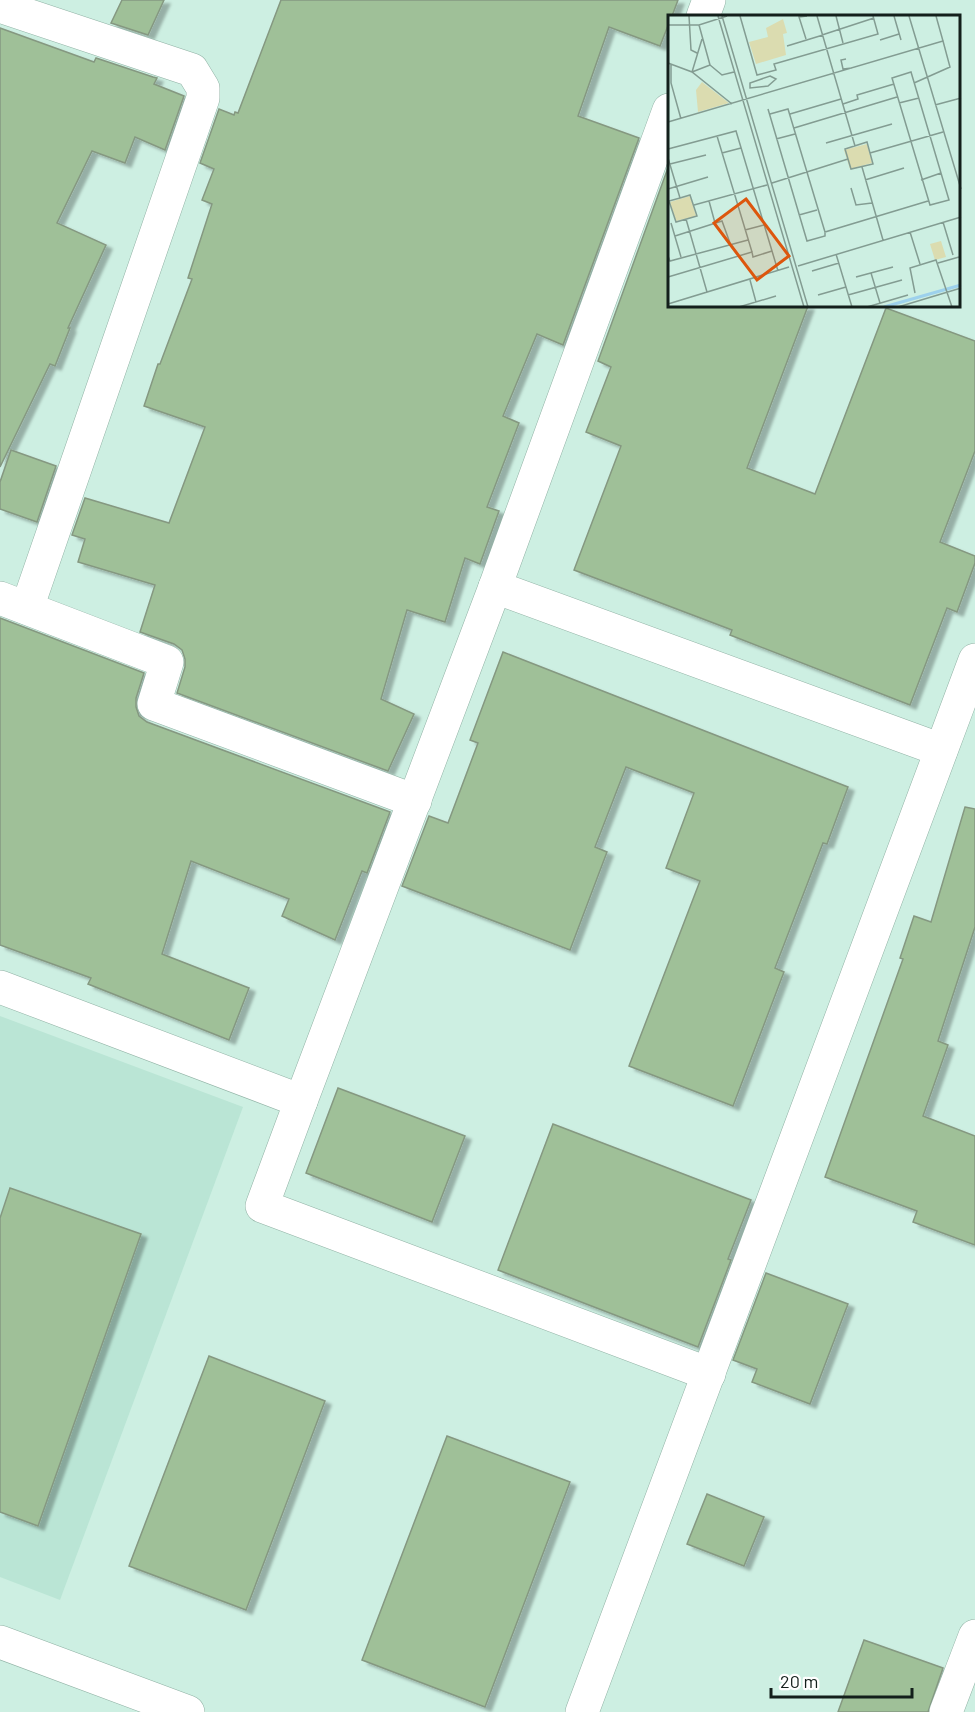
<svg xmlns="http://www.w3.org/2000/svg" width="975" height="1712" font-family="Barlow,sans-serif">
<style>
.built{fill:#bae5d5}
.building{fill:#9fc098;stroke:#859881;stroke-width:1.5;filter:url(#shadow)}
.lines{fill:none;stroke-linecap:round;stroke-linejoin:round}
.minor-casing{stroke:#91b2a5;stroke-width:34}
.tertiary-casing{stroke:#91b2a5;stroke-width:34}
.secondary-casing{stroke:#91b2a5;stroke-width:34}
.minor{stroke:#fff;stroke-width:33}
.tertiary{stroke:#fff;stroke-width:33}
.secondary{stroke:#fff;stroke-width:33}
.inset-river{fill:none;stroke:#9dd1ec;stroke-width:3}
.inset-road{fill:none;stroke:#839c92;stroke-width:1.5}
.view{fill:#dd560d;fill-opacity:0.15;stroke:#dd560d;stroke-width:3}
.inset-edge{fill:none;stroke:#131f1b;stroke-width:3}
</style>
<defs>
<filter id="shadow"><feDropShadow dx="6" dy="4" stdDeviation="1.5" flood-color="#0004"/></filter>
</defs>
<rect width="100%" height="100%" fill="#cdefe2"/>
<!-- built -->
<path class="built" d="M0,1016L243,1107L60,1600L0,1577Z"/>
<!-- building -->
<g class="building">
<path d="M122,0H164L148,35L111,23Z"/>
<path d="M281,0H678L672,16H669V23L660,46L609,27L578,116L639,138L563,345L537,334L503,416L519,423L487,507L499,511L480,564L465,558L445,622L407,610L381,699L414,714L388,771L177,693L185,667V659L182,650L174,644L140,632L155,585L78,562L85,539L72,535L85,498L169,523L205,427L144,406L158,364H160L192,279L188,278L212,204L202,200L214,169L200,163L219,109L234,115L235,112L238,113Z"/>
<path d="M0,28L94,62L96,58L153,77L157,78L154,84L184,96L165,150L135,137L125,163L92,151L57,223L106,245L68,328H70L55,366L50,364L0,467Z"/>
<path d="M669,165V306H808L747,468L815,494L886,308L975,341V451L940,542L975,556V563L957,612L947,608L910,705L730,635L732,630L574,570L621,446L586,432L611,367L598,361Z"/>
<path d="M11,450L56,466L37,522L0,509V482Z"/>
<path d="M0,618L144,673L136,698V707L139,716L147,722L390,812L367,873L362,871L335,940L282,916L289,899L191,861L162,954L249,988L229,1040L88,984L91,978L0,945Z"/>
<path d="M503,652L848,787L827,844L823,843L775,968L784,972L733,1106L629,1066L700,881L666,868L694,793L626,767L595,847L607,852L570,950L402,886L429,816L448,823L478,743L470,740Z"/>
<path d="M965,807L975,809V927L938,1041L948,1045L923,1116L975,1136V1245L913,1222L917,1211L825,1177L903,959L900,958L914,916L931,922Z"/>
<path d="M338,1088L465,1136L432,1222L306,1173Z"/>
<path d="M553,1124L751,1200L728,1259L731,1260L698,1347L498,1270Z"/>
<path d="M10,1188L141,1234L38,1526L0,1512V1218Z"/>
<path d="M766,1273L848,1304L810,1404L752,1382L757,1369L733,1360Z"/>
<path d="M209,1356L325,1401L246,1610L129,1566Z"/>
<path d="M447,1436L570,1482L485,1707L362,1660Z"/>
<path d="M707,1494L764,1517L744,1566L687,1544Z"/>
<path d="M864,1640L943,1668L928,1712H838Z"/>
</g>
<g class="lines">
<!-- minor casing -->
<g class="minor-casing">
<g id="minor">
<path d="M0,6L192,70L203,88V98L27,608"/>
<path d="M703,16L709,0"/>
<path d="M495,587L941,750"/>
<path d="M0,598L167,662L154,704L415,801"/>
<path d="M0,987L301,1101L495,587L669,110"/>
<path d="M301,1101L262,1206L709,1374"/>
<path d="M582,1712L975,660"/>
</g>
</g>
<!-- tertiary casing -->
<g class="tertiary-casing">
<path id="tertiary" d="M0,1642L188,1712"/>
</g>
<!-- secondary casing -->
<g class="secondary-casing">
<path id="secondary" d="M946,1712L975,1636"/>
</g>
<!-- minor -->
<use href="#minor" class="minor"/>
<!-- tertiary -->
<use href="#tertiary" class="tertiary"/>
<!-- secondary -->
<use href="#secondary" class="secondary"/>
</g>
<!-- overview -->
<g transform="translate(668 15)">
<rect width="292" height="292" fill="#cdefe2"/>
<path d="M115,4L119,18L115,19L118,40L88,49L81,27L100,22L98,13ZM34,67L61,88L30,97L28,75ZM199,129L204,148L182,154L176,135ZM22,181L28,201L8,206L2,187ZM273,226L278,242L267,245L262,229Z" fill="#dbdcb0"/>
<path class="inset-river" d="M216,292L293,270"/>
<path class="inset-road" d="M21,1L23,35L29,38M50,1L136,292M54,1L140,292M72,1L89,60L108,55L106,49L210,19L205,1M149,1L187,131M168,1L175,28M226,1L233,25M241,1L293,174M0,10H31L59,1M31,10L42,50M154,20L206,3M138,24L131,2L139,1M212,25L231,19M119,31L155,20M178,44L173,45L175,54L184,53M0,48L24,57L64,89M3,49V68L13,104M42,50L54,60L66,57M24,57L34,24M24,57L42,50M243,57L281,185L262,190L224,63ZM102,61L108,64L100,71L82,73V68ZM246,68L282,52L275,26M231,88L251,83M175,89L190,84L189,80L226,69M267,90L293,83M100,94L139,226L157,221V217M102,99L120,94L157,217L260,186M122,99L173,84M0,107L275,26L268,1M126,113L229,82M108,124L127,119M199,127L205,149L183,154L177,134ZM158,128L224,109M0,134L68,116L110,256M54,138L73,133M202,138L275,117M0,143L12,183L1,186L8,207L29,201L22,180L12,183M2,149L38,140M194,152L215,225M197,165L236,153M253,165L273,158M104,168L180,144M183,173L188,190L204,188M0,174L40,162M41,186L47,208M26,190L99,170M131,200L149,195M18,204L39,277M275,207L285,240M3,208L13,242M77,215L96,210M242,217L252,249M7,221L54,206L62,228M84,237L85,242L104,236M168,239L184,292M0,241L2,246L80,225M270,248L291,242M130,251L293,202M144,256L171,248M203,258L212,288M0,262L84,237L49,121M188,262L225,252M82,265L88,287M247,278L242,253L268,245L284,292M150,280L178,272M180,280L234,265M0,289L121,252M71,292L108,281M199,292L240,280M230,292L293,273"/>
<path class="view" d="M78,184L121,241L89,265L46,208Z"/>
<rect width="292" height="292" class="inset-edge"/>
</g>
<!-- scale -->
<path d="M771 1688v9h141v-9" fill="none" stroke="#131f1b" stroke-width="3"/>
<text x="780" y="1688" font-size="18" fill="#131f1b" stroke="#ffffff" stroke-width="4.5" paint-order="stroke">20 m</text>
</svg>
